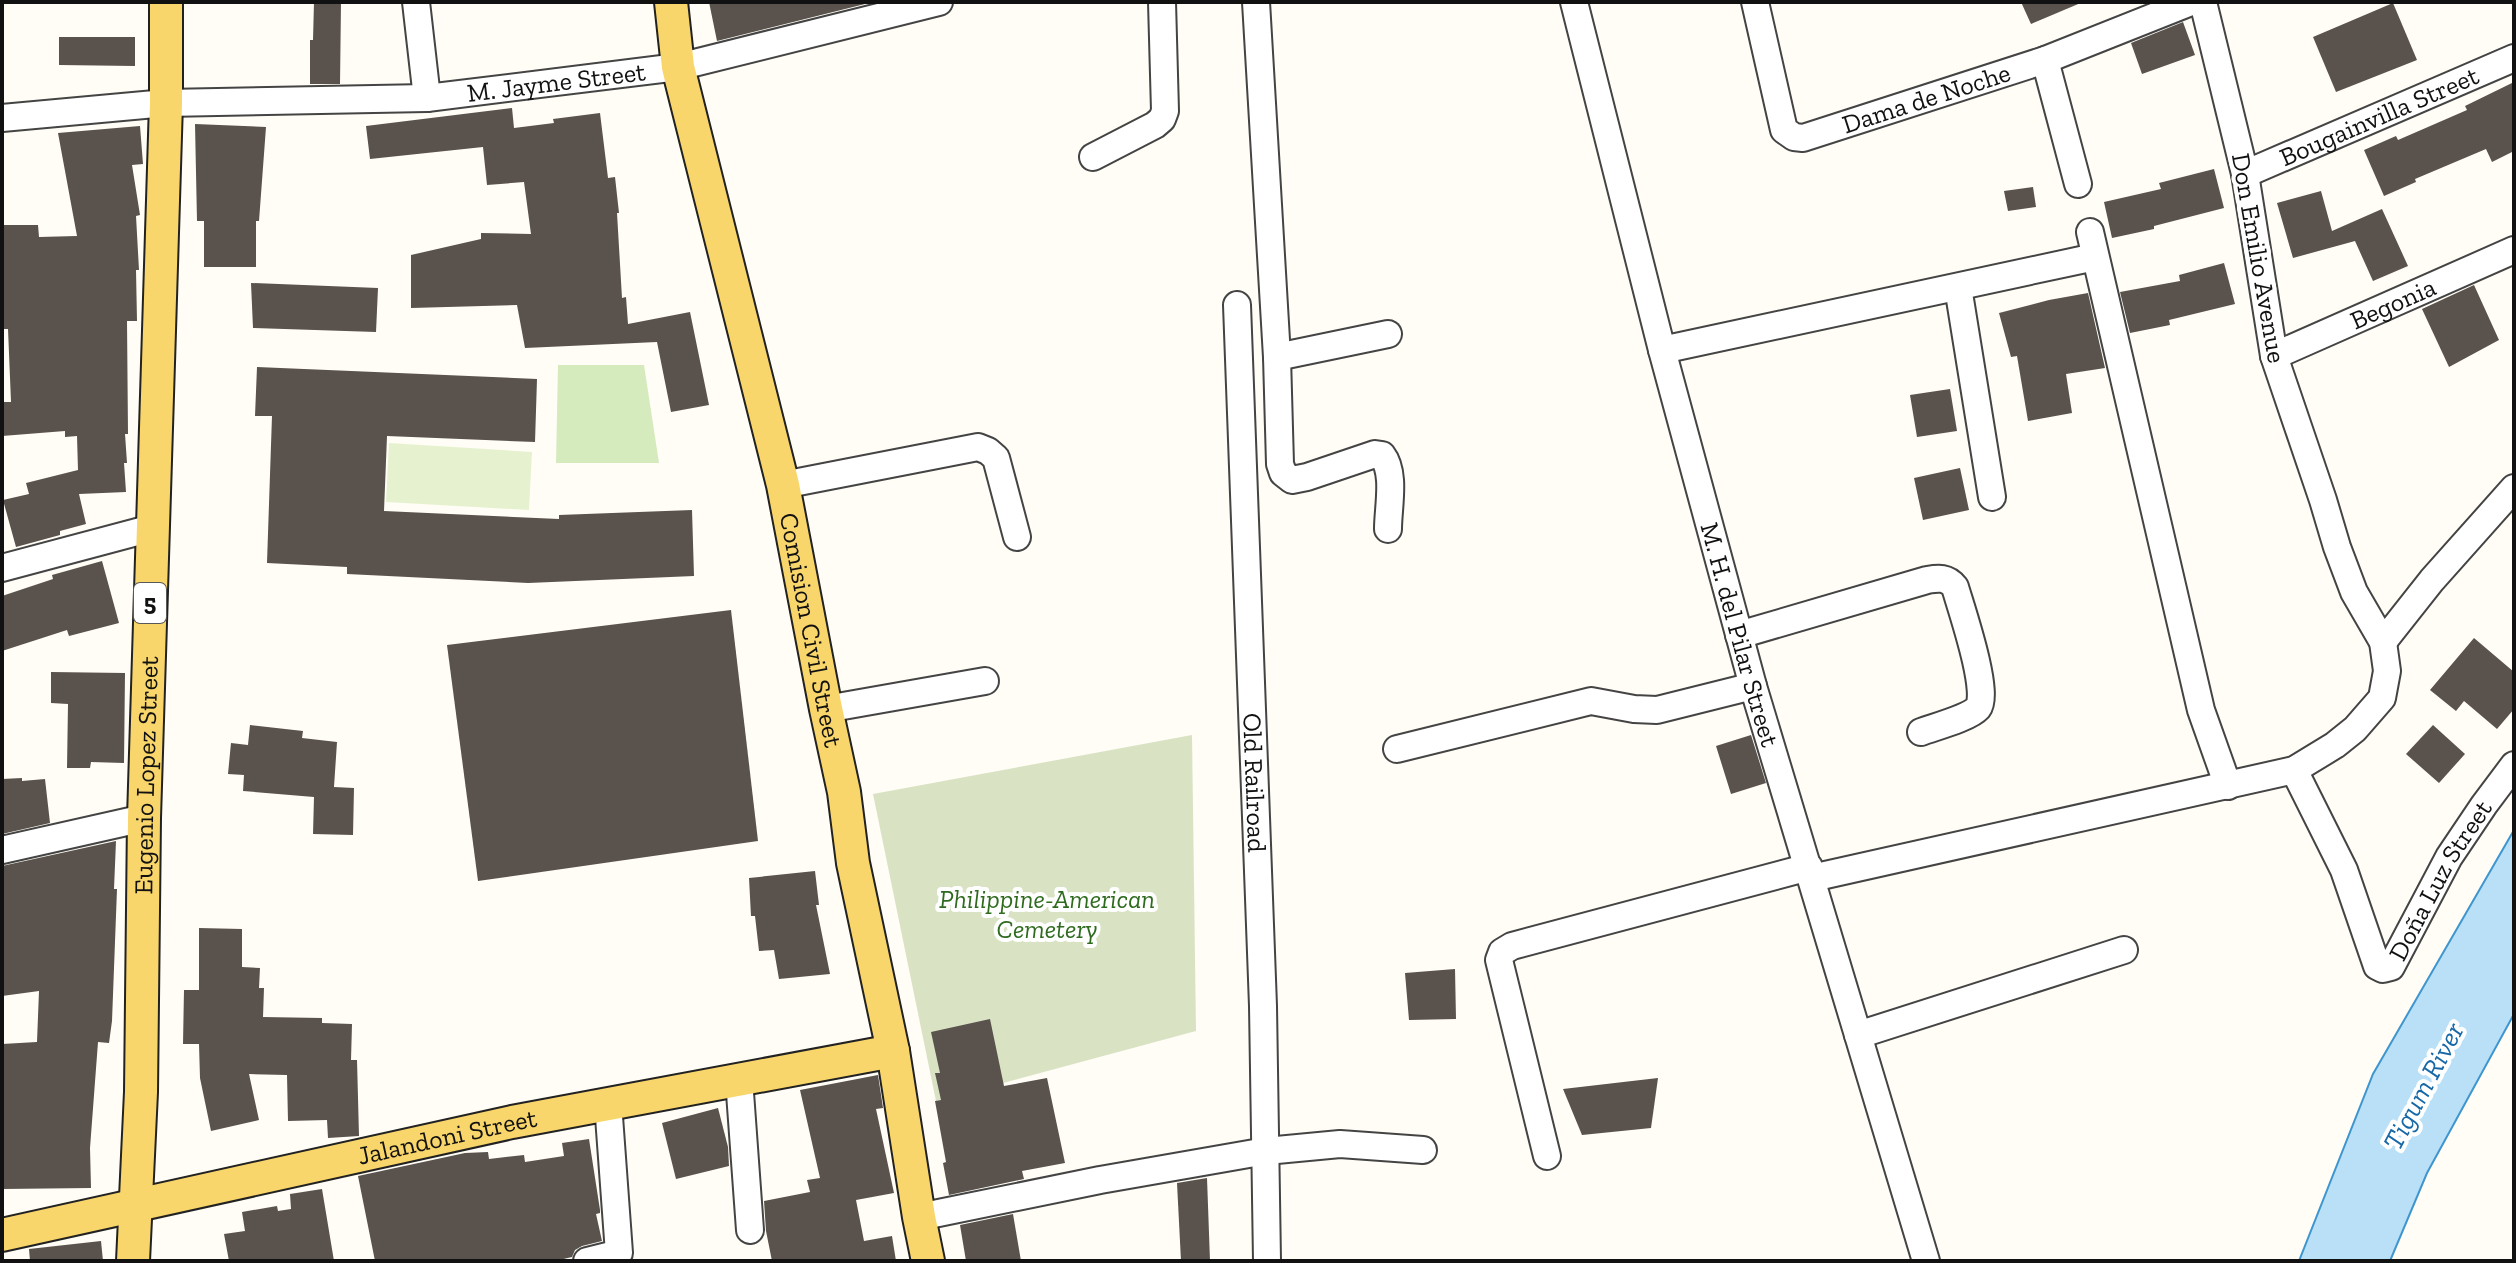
<svg xmlns="http://www.w3.org/2000/svg" width="2516" height="1263" font-family="'Zilla Slab',serif">
<style>
.green{fill:#d5ebbd}
.cemetery{fill:#d9e3c4}
.pitch{fill:#e6f2cf}
.water{fill:#b9e0f7;stroke:#3f96cf;stroke-width:2}
.building{fill:#5a524d}
.lines{fill:none;stroke-linecap:round;stroke-linejoin:round}
.minor-casing{stroke:#444;stroke-width:30}
.major-casing{stroke:#222;stroke-width:36}
.minor{stroke:#fff;stroke-width:26}
.major{stroke:#f9d66b;stroke-width:32}
.labels{text-anchor:middle;stroke-width:8;stroke-linejoin:round;paint-order:stroke}
.shield{fill:#fff;stroke:#585858;stroke-width:2}
.shield-label{font-size:24px;font-weight:bold;fill:#111}
.street-label{font-size:26px;fill:#111;stroke:#fff}
.park-label{font-size:26px;font-style:italic;fill:#2f6b1f;stroke:#fff}
.water-label{font-size:28px;font-style:italic;fill:#1768a6;stroke:#fff}
</style>
<rect width="100%" height="100%" fill="#fffdf5"/>
<!-- green -->
<path class="green" d="M558,365H644L659,463H556Z"/>
<!-- cemetery -->
<path class="cemetery" d="M1192,735L1196,1031L936,1101L873,794Z"/>
<!-- pitch -->
<path class="pitch" d="M389,443L532,452L529,510L386,502Z"/>
<!-- water -->
<path class="water" d="M2514,830V1014L2427,1173L2390,1261H2299L2373,1074Z"/>
<!-- building -->
<g class="building">
<path d="M314,2H341L340,84H310V40H313Z"/>
<path d="M709,2H873L717,41Z"/>
<path d="M2021,2H2083L2031,24Z"/>
<path d="M2393,3L2417,60L2336,92L2313,37Z"/>
<path d="M2183,22L2195,55L2142,74L2131,43Z"/>
<path d="M59,37H135V66L59,65Z"/>
<path d="M2514,82V151L2492,162L2486,149L2415,179L2416,182L2384,196L2364,150L2396,136L2398,140L2467,110L2465,106Z"/>
<path d="M512,108L514,128L554,123L553,119L600,113L608,178L615,177L619,213H617L622,298L626,297L628,324L690,312L709,405L671,412L657,342L525,348L517,305L411,308V255L481,239V233L531,234L524,182L487,185L483,147L370,159L366,126Z"/>
<path d="M195,124L266,127L259,221H256V267H204V221H197Z"/>
<path d="M140,126L143,164L132,165L140,215L136,216L139,270H136L137,321H127L128,434H125L127,463H124L126,492L79,494L86,524L60,531V535L16,547L3,500L29,494L26,483L78,470L77,436L65,437V431L2,436V402H11L8,329H4L2,303V225H38L39,237L77,236L58,133Z"/>
<path d="M2214,169L2224,208L2154,226V229L2112,238L2104,202L2161,189L2159,183Z"/>
<path d="M2033,187L2036,207L2008,211L2004,191Z"/>
<path d="M2321,191L2332,231L2382,209L2408,266L2373,281L2355,241L2293,258L2277,203Z"/>
<path d="M2224,263L2235,304L2169,320L2170,325L2130,333L2120,292L2180,281L2179,275Z"/>
<path d="M251,283L378,288L376,332L253,328Z"/>
<path d="M2474,285L2499,340L2449,367L2422,309Z"/>
<path d="M2088,293L2105,368L2066,374L2072,413L2028,421L2017,356L2011,357L1999,313L2049,300Z"/>
<path d="M257,367L537,379L535,442L387,436L384,511L559,519V515L692,510L694,576L528,583L347,574V567L267,563L272,416H255Z"/>
<path d="M1950,389L1957,431L1917,437L1910,395Z"/>
<path d="M1960,468L1969,510L1923,520L1914,478Z"/>
<path d="M102,561L119,623L69,636L67,630L2,651V596L53,579L52,575Z"/>
<path d="M731,610L758,841L478,881L447,645Z"/>
<path d="M2474,638L2514,672V709L2497,729L2464,701L2456,711L2430,690Z"/>
<path d="M51,672L125,673L124,763L91,762L90,768H67L68,704L51,703Z"/>
<path d="M250,725L303,731L302,738L337,742L334,787L354,788L353,835L313,834L314,797L243,791L244,775L228,774L231,743L248,745Z"/>
<path d="M2433,725L2465,754L2439,783L2406,754Z"/>
<path d="M1751,735L1766,783L1731,794L1716,746Z"/>
<path d="M22,778V781L45,779L50,823L2,834V779Z"/>
<path d="M116,841L114,889H117L112,1021L109,1043L98,1042L90,1148L91,1188L2,1189V1044L37,1042L39,991L2,996V866Z"/>
<path d="M815,871L819,905H816L830,974L779,979L774,950L759,951L755,916H751L749,878Z"/>
<path d="M199,928L242,929V967L260,968L259,988H264L263,1017L322,1018V1023L352,1024L351,1060H357L359,1136L328,1138L327,1120L288,1121L287,1075L249,1074L259,1120L211,1131L200,1078L199,1044H183L184,990H199Z"/>
<path d="M1455,969L1456,1019L1409,1020L1405,973Z"/>
<path d="M990,1019L1004,1086L1047,1078L1065,1163L1022,1171L1024,1179L949,1195L943,1163L946,1162L935,1101L941,1100L935,1073H940L931,1032Z"/>
<path d="M878,1075L883,1108L876,1109L894,1193L856,1200L864,1241L892,1236L896,1261H772L766,1231L764,1201L810,1192L807,1180L820,1178L800,1090Z"/>
<path d="M1658,1078L1651,1128L1582,1135L1563,1089Z"/>
<path d="M718,1108L728,1147L729,1166L676,1179L662,1123Z"/>
<path d="M589,1139L600,1210V1213L596,1214L602,1241L582,1246L575,1250L572,1257L555,1261H375L358,1176L465,1153L488,1152L489,1159L524,1155L525,1162L564,1156L562,1143Z"/>
<path d="M1207,1178L1210,1261H1181L1177,1183Z"/>
<path d="M322,1189L334,1261H229L224,1234L245,1231L242,1212L277,1206L278,1211L291,1209L290,1194Z"/>
<path d="M1013,1214L1021,1261H966L960,1225Z"/>
<path d="M101,1241L103,1261H30L29,1249Z"/>
</g>
<g class="lines">
<!-- minor casing -->
<g class="minor-casing">
<g id="minor">
<path d="M416,2L427,98"/>
<path d="M1256,2L1277,357L1280,464L1283,473L1292,480L1307,477L1375,454L1382,455C1396,473 1388,507 1388,529"/>
<path id="s1" d="M1574,2L1662,350L1753,686L1926,1261"/>
<path id="s2" d="M1755,2L1784,130L1794,137L1803,138L2045,60L2191,2"/>
<path d="M2045,60L2078,184"/>
<path id="s3" d="M2,118L166,103L427,98L678,67L939,2"/>
<path d="M1093,157L1155,125L1162,119L1165,111L1162,2"/>
<path id="s4" d="M2245,174L2514,58"/>
<path d="M2090,232L2201,710L2228,786"/>
<path d="M1958,287L1992,497"/>
<path id="s5" d="M1237,305L1263,1006L1267,1261"/>
<path d="M1662,350L2095,257"/>
<path id="s6" d="M2274,356L2514,250"/>
<path d="M1277,357L1388,334"/>
<path d="M783,485L978,447L988,451L996,458L1017,537"/>
<path d="M2,568L152,528"/>
<path d="M1739,635L1927,580C1939,578 1947,577 1955,587C1961,608 1990,692 1978,708C1969,718 1934,727 1921,732"/>
<path d="M2383,642L2432,580L2514,488"/>
<path d="M826,709L985,681"/>
<path d="M1397,749L1591,701L1634,709L1657,710L1753,686"/>
<path id="s7" d="M2294,770L2344,870L2377,966L2383,969L2391,967L2449,857L2484,805L2514,765"/>
<path d="M2,850L144,818"/>
<path d="M1812,878L2294,770L2335,745L2355,729L2382,698L2387,671L2383,642L2354,592L2337,547L2323,500L2274,356L2245,174L2203,2"/>
<path d="M1858,1035L2124,950"/>
<path d="M739,1079L750,1230"/>
<path d="M1547,1156L1499,960L1502,952L1512,946L1809,867"/>
<path d="M919,1217L1100,1180L1266,1151L1340,1144L1423,1150"/>
<path d="M587,1261L619,1253L608,1103"/>
</g>
</g>
<!-- major casing -->
<g class="major-casing">
<g id="major">
<path id="s8" d="M671,2L678,67L783,485L826,709L844,792L853,863L893,1051L919,1217L928,1261"/>
<path id="s9" d="M2,1235L512,1122L893,1051"/>
<path id="s10" d="M133,1261L141,1092L144,818L166,103V2"/>
</g>
</g>
<!-- minor -->
<use href="#minor" class="minor"/>
<!-- major -->
<use href="#major" class="major"/>
</g>
<g class="labels">
<!-- shield labels -->
<rect class="shield" x="134" y="583" width="32" height="40" rx="6"/>
<g class="shield-label">
<text x="150" y="611">5</text>
</g>
<!-- street labels -->
<g class="street-label">
<text dy="9" stroke="none"><textPath href="#s3" startOffset="556">M. Jayme Street</textPath></text>
<text dy="9" stroke="none"><textPath href="#s2" startOffset="282">Dama de Noche</textPath></text>
<text dy="9" stroke="none"><textPath href="#s4" startOffset="146">Bougainvilla Street</textPath></text>
<text transform="translate(2259 258) rotate(80)" y="9">Don Emilio Avenue</text>
<text dy="9" stroke="none"><textPath href="#s6" startOffset="130">Begonia</textPath></text>
<text dy="9" stroke="none"><textPath href="#s8" startOffset="644">Comision Civil Street</textPath></text>
<text dy="9" stroke="none"><textPath href="#s1" startOffset="654">M. H. del Pilar Street</textPath></text>
<text dy="9" stroke="none"><textPath href="#s10" startOffset="486">Eugenio Lopez Street</textPath></text>
<text dy="9" stroke="none"><textPath href="#s5" startOffset="478">Old Railroad</textPath></text>
<text dy="9" stroke="none"><textPath href="#s7" startOffset="328">Doña Luz Street</textPath></text>
<text dy="9" stroke="none"><textPath href="#s9" startOffset="456">Jalandoni Street</textPath></text>
</g>
<!-- park labels -->
<g class="park-label">
<text x="1047" y="908">Philippine-American<tspan x="1047" dy="30">Cemetery</tspan></text>
</g>
<!-- water labels -->
<g class="water-label">
<text transform="translate(2423 1086) rotate(-62)" y="10">Tigum River</text>
</g>
</g>
<!-- border -->
<rect width="2516" height="1263" fill="none" stroke="#111111" stroke-width="8"/>
</svg>
